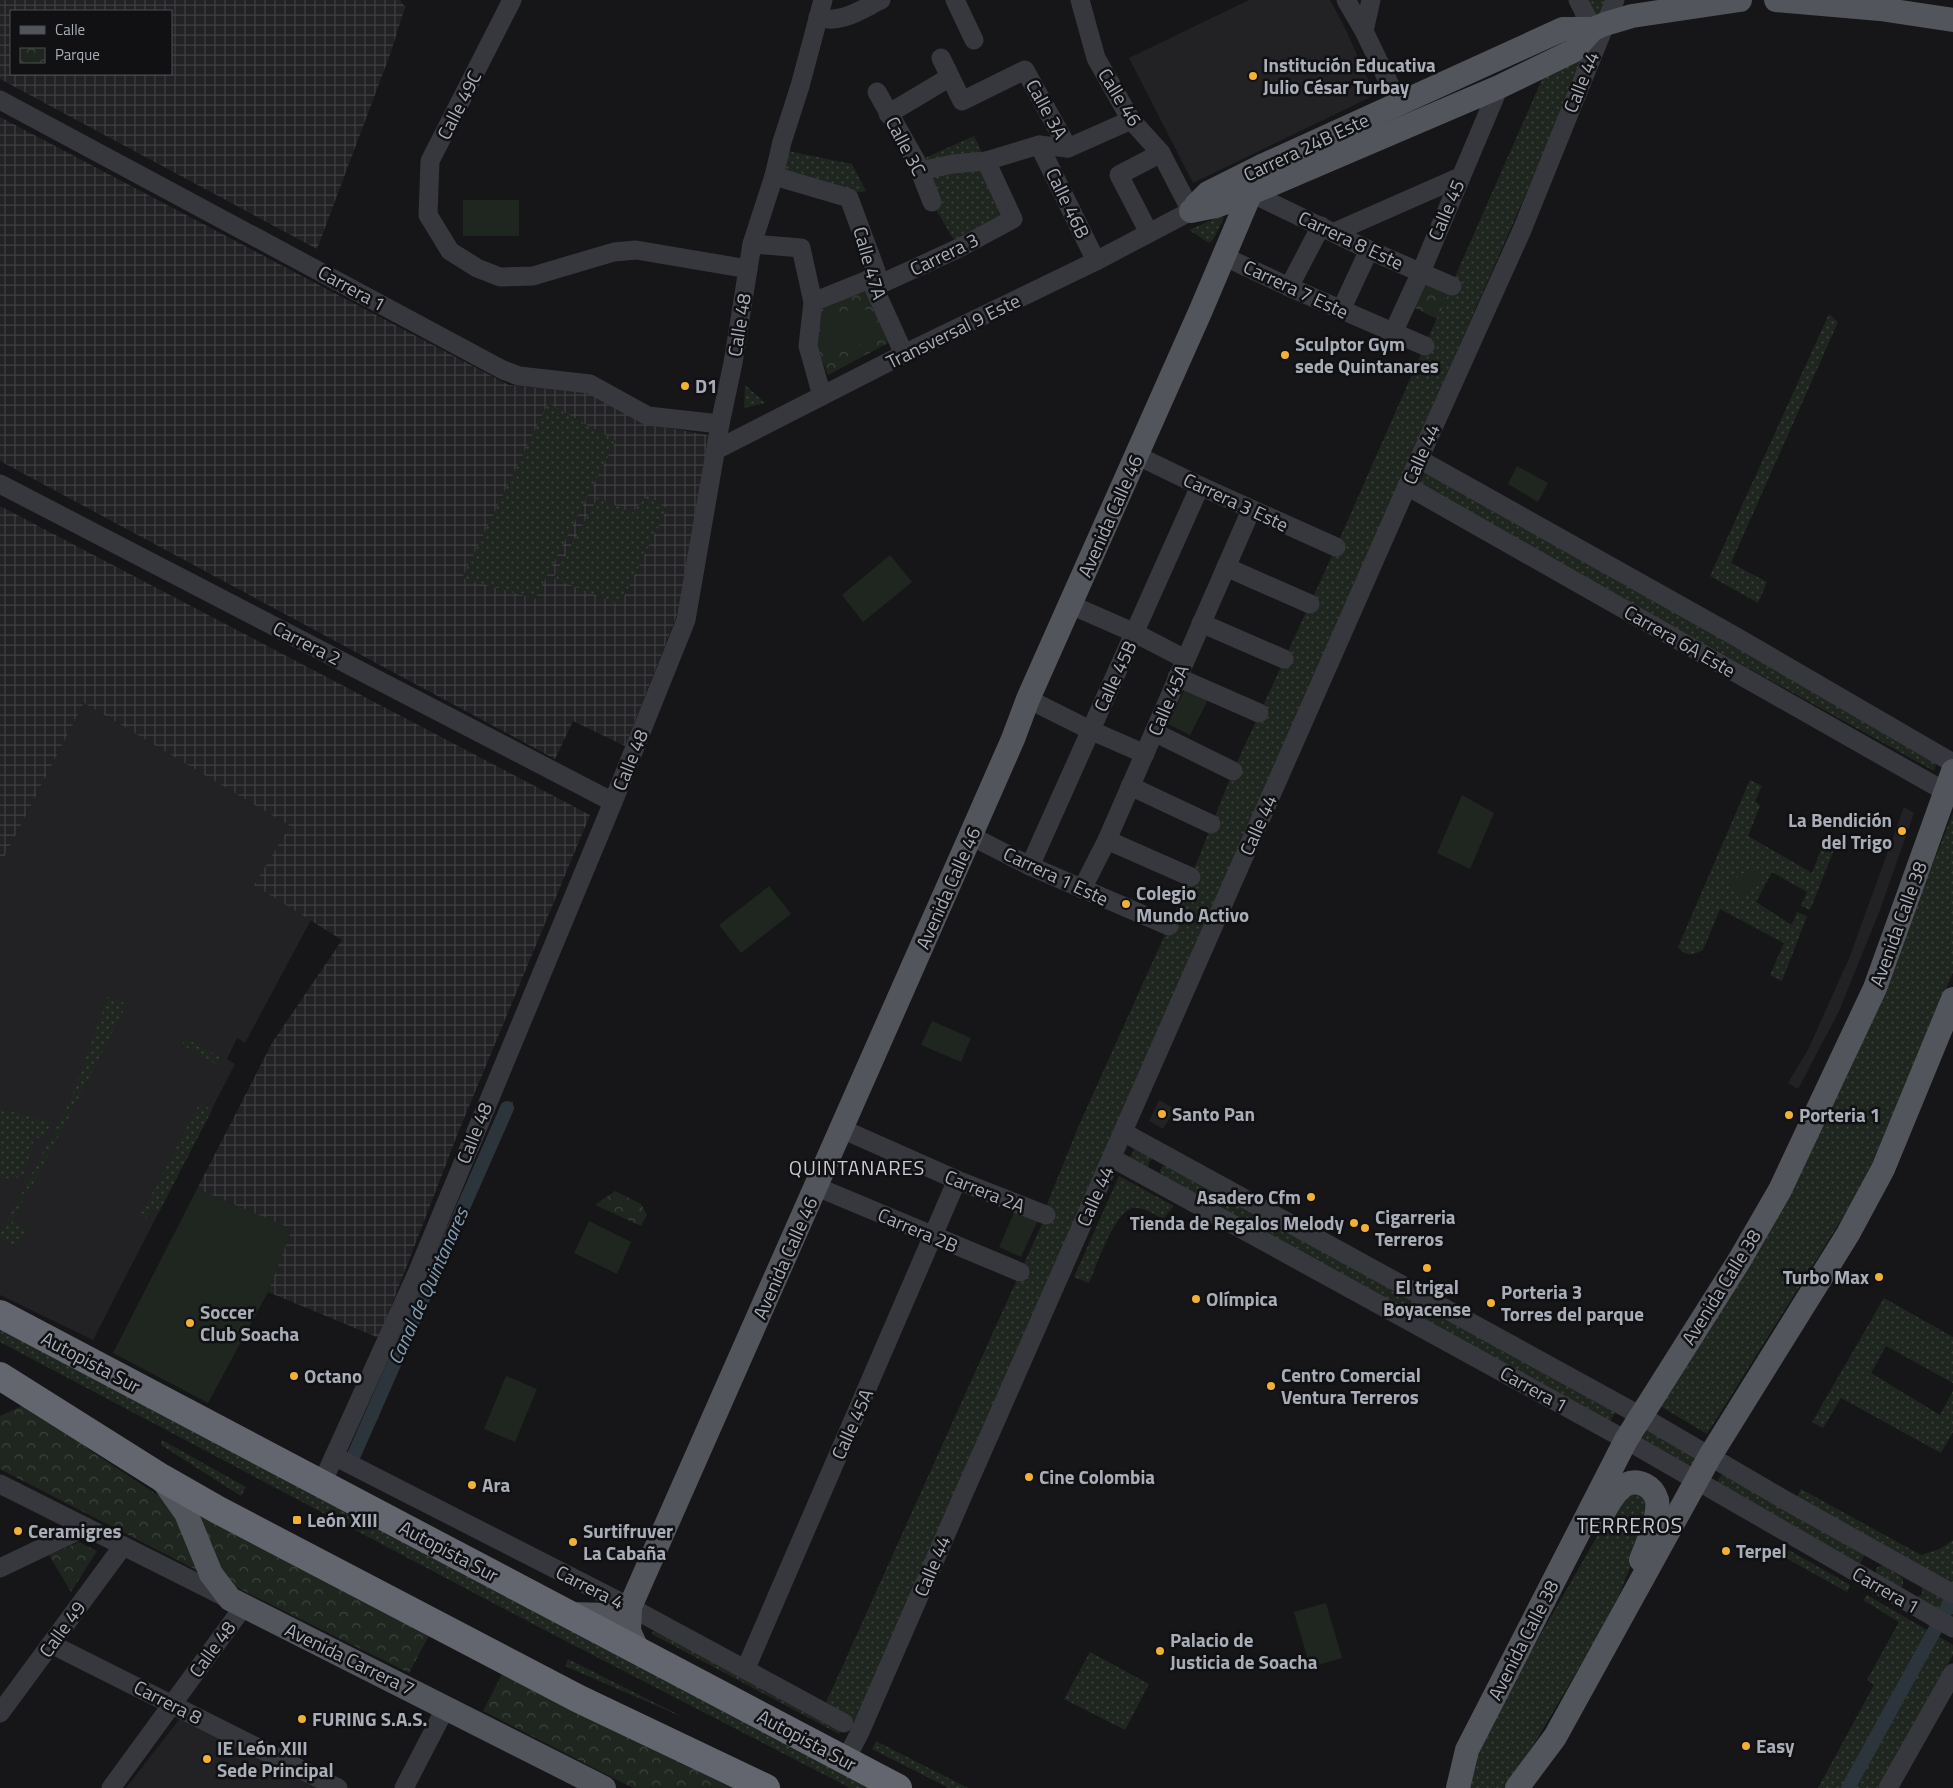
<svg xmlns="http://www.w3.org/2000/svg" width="1953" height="1788" font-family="'Titillium Web',sans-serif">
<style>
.built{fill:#222225}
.industrial{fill:url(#industrial-grid);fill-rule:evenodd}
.grass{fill:url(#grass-dots)}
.park{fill:url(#park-crowns)}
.pitch{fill:#1e261f}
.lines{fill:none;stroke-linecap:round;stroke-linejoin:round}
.canal{stroke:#2c353c;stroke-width:14}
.minor{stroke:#37383d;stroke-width:19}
.major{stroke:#53555c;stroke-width:24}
.highway{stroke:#63666e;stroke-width:28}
.poi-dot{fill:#f2b134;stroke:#111113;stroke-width:2}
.labels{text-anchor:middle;stroke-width:5;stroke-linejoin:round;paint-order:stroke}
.poi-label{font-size:19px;font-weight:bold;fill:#a8adb8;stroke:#111113;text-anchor:start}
.street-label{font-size:19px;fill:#a8adb8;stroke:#111113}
.neighbourhood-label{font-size:20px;letter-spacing:1px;fill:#c9ccd4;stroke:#111113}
.water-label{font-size:20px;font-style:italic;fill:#7f9bb3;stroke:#111113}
.quarter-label{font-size:21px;letter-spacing:1px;fill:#c9ccd4;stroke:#111113}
</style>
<defs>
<pattern id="industrial-grid" width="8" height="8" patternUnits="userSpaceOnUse" patternTransform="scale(1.25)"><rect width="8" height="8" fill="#222225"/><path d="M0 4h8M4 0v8" fill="none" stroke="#3f3f43"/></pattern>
<pattern id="grass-dots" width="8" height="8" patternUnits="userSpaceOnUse" patternTransform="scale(1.25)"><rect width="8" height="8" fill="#1e261f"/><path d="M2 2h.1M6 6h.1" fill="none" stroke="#3c433d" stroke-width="1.8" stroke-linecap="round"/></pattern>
<pattern id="park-crowns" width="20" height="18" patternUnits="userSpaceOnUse" patternTransform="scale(1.25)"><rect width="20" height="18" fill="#1e261f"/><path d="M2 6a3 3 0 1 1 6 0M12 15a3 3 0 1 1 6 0" fill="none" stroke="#3c433d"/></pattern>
</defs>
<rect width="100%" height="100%" fill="#161618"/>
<!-- built -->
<g class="built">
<path d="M1249,0H1330L1345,28L1375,95L1193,183L1129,58Z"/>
<path d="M84,703L290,826L255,885L311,920L245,1043L237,1038L227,1059L235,1064L93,1340L0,1295V865Z"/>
<path d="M1904,807L1914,813L1880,910L1839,1011L1798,1089L1788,1083L1808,1050L1850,956Z"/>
<path d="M1159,1100L1175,1109L1163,1129L1149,1121Z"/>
<path d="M181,1717L321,1788H126Z"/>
</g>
<!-- industrial -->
<g class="industrial">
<path d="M0,0H400L405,7L391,52L317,249L0,79ZM11,11H171V74H11Z"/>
<path d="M0,117L509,385L591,393L658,426L708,435L684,598L625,746L573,721L555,759L0,461Z"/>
<path d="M0,506L590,815L458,1133L379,1338L268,1292L291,1229L197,1189L272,1043L342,940L254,885L290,826L84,703L0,865Z"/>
</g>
<!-- grass -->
<g class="grass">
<path d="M1568,0H1607L1536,171L855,1721L825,1705L1046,1215L1045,1209L1079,1125L1191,877L1233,771L1336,547L1558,43L1577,11Z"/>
<path d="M974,136L1013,218L958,247L932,203L916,162Z"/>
<path d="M788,151L852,164L866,191L850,193L782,174Z"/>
<path d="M1221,216L1224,218L1213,240L1209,243L1189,230Z"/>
<path d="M1829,314L1838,322L1731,563L1767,582L1758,603L1710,576Z"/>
<path d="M745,385L765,403L744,408Z"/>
<path d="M548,403L616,441L535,599L462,578Z"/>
<path d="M1426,470L1938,758L1934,771L1418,485Z"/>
<path d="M648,495L667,509L620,605L553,578L598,497L632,513Z"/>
<path d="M1750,780L1762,786L1755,801L1760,806L1748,836L1812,873L1824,842L1835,847L1810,910L1801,906L1807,892L1772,872L1756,902L1792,925L1797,912L1807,916L1782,981L1770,975L1784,943L1720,909L1703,950C1693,955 1685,957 1678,947Z"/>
<path d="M1953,813V972L1891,1123L1855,1198L1707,1434L1660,1406L1789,1195L1853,1064Z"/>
<path d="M108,997L127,1004L58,1138L54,1135L55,1130L70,1101Z"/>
<path d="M185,1038L220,1057L216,1064L182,1045Z"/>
<path d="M513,1102L463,1214L385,1399L379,1416L355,1467L344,1461L503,1103Z"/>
<path d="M200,1103L212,1110L159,1212L151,1209L146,1219L140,1216Z"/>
<path d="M0,1105L3,1109L52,1123L42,1141L28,1131L33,1143L24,1173L15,1179L0,1178V1138L5,1135L0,1137Z"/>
<path d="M50,1139L55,1142L30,1190L25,1187Z"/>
<path d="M1135,1147L1154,1157L1149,1162L1148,1170L1129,1160Z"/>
<path d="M1167,1165L1616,1411L1610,1422L1161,1175L1160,1170L1163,1166Z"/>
<path d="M1119,1176L1174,1206L1163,1219C1154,1214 1144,1207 1134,1208C1115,1209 1096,1267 1089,1283L1074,1277Z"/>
<path d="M23,1191L27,1193L12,1222L27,1230L17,1247L1,1239L0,1240V1234Z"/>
<path d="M1884,1298L1953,1337V1383L1886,1346L1871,1373L1940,1415L1953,1391V1432L1941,1453L1841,1398L1823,1428L1812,1422Z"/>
<path d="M0,1326L880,1788H850L531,1623L0,1342Z"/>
<path d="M1648,1428L1697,1456L1691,1467L1642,1439Z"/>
<path d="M162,1440L246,1487L241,1496L161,1445Z"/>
<path d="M1722,1474L1865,1554L1860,1564L1716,1483Z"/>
<path d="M1801,1489L1921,1555L1940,1549L1953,1540V1585L1797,1497Z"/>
<path d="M1629,1491L1649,1497L1647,1524L1620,1593L1596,1639L1508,1788H1466L1480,1750L1525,1662L1611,1512Z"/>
<path d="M1789,1550L1850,1585L1847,1592L1784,1557Z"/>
<path d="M1880,1566H1884L1903,1578V1585L1901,1588L1876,1577V1568Z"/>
<path d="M1922,1586L1953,1604V1619L1915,1599L1922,1594Z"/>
<path d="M1867,1595L1953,1645V1655L1878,1788H1818L1874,1685L1867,1680L1899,1622L1863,1600Z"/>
<path d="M655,1627L843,1727L839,1734L652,1634Z"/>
<path d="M1090,1652L1149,1684L1125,1730L1064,1699Z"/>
<path d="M568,1659L687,1719L565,1666Z"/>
<path d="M876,1741L968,1788H949L872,1749Z"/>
</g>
<!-- park -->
<g class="park">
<path d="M1427,275L1452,286L1437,319L1413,307Z"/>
<path d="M866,291L888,343L828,375L814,341L820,308Z"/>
<path d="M615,1191L641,1204L647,1215L641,1226L595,1205Z"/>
<path d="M28,1403L91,1451L176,1507L208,1576L0,1469V1416Z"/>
<path d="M191,1506L431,1632L409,1673L222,1580Z"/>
<path d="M79,1542L97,1551L71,1592L49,1555Z"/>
<path d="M504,1670L743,1788H633L483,1711Z"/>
</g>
<!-- pitch -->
<g class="pitch">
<rect x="463" y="200" width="56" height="36"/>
<path d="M864,305L876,339L829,355L817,321Z"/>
<path d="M1517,466L1548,483L1538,502L1508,484Z"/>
<path d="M890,555L912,582L863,622L842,595Z"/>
<path d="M1189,681L1212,692L1190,735L1168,724Z"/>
<path d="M1462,795L1494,813L1470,869L1437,853Z"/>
<path d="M1754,866L1765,880L1739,898L1729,883Z"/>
<path d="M769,886L791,914L741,953L719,925Z"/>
<path d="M932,1021L971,1038L961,1062L921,1045Z"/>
<path d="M197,1189L292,1229L268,1292L208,1403L113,1353Z"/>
<path d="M1016,1208L1039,1218L1021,1257L999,1247Z"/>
<path d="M589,1221L631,1242L617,1274L574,1253Z"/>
<path d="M506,1376L537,1389L515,1442L484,1429Z"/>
<path d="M1326,1603L1342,1658L1310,1667L1294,1612Z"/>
</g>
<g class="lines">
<!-- canal -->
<g class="canal">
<path d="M350,1464L507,1108"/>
<path d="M1944,1614L1950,1602"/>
<path d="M1848,1788L1936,1628"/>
</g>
<!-- minor -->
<g class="minor">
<path d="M512,0L430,161L428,215L450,251L477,268L500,277L533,276L614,252L636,250L748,269"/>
<path d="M955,0L974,40"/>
<path d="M1346,0L1364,31L1399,104"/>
<path d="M1578,0L1593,29"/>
<path d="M818,17C840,25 862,9 881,0"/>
<path d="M1364,31L1371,0"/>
<path d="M941,58L962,101L1025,70L1068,148"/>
<path d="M877,92L916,161L932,202"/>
<path d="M0,100L503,370L519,376L590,384L648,416L720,424"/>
<path d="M888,114L950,77"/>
<path d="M1039,145L1096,261"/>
<path d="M920,171L953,164L986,161L1039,145L1068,148L1131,120"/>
<path d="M774,176L849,198L876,271L870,279L904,354"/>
<path d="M1251,193L1369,250L1452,286"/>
<path d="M1335,232L1460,177"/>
<path d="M1149,233L1119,175L1161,153"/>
<path d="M752,244L801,248L813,302L808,346L822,396"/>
<path d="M1223,256L1289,287L1425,346"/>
<path d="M874,287L959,248L1013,219L986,161"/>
<path d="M1289,287L1321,226"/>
<path d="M813,302L870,279"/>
<path d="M1341,310L1369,250"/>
<path d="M1393,333L1421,272L1499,87"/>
<path d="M716,450L904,354L1096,261L1191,211L1161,153L1131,120L1096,58L1080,0"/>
<path d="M1136,455L1200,486L1336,547"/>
<path d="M1419,459L1733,635L1953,763"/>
<path d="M0,484L613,802"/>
<path d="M1407,486L1953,796"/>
<path d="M1226,567L1310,604"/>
<path d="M1071,605L1135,633L1185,659"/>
<path d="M1201,623L1284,659"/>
<path d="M1177,677L1259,713"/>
<path d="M1028,699L1090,730L1145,754"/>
<path d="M1154,732L1233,771"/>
<path d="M1130,786L1211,824"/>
<path d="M971,836L1030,866L1169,926"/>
<path d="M1107,840L1191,877"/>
<path d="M1030,866L1200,486"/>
<path d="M1082,889L1107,840L1251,510"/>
<path d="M842,1129L957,1180L1046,1215"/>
<path d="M1123,1132L1641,1416L1783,1499L1953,1594"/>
<path d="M1112,1158L1626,1440L1953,1628"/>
<path d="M817,1187L1020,1272"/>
<path d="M334,1456L630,1607L844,1723"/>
<path d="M322,1483L418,1271L613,802L686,620L720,424L733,363L752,244L774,176L782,142L800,86L823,0"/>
<path d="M0,1484L229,1599"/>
<path d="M0,1568L86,1527"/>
<path d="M51,1644L338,1788"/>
<path d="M746,1668L957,1180"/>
<path d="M0,1713L123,1546"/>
<path d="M845,1761L860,1732L963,1495L1419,459L1522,230L1615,0"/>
<path d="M111,1788L244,1606"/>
<path d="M404,1788L446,1707"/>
<path d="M1888,1788L1953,1673"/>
</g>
<!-- major -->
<g class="major">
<path d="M1776,0L1880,9L1953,20"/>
<path d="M1196,205L1208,193L1262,166L1563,29H1593"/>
<path d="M1191,211L1216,206L1251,193L1499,87L1573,51L1593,29L1605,24L1632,16L1740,0"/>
<path d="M162,1479L186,1513L211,1574L230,1599L604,1788"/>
<path d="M1601,1517C1610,1500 1623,1474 1645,1485C1651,1488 1655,1493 1657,1500C1660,1517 1647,1544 1641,1560"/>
<path d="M568,1614L611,1615L630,1607"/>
<path d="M638,1651L629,1631L630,1607L966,846L1013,739L1028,699L1201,310L1262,166"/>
<path d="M1458,1788L1467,1750L1626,1440L1739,1261L1780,1190L1875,988L1953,771"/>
<path d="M1517,1788L1555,1737L1710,1456L1848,1234L1883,1169L1953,999"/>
</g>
<!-- highway -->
<g class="highway">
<path d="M0,1314L898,1788"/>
<path d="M0,1376L162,1478L218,1510L579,1699L766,1788"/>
</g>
</g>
<!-- markers -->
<g class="poi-dot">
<circle cx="1253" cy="76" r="5"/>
<circle cx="1285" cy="355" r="5"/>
<circle cx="685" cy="386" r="5"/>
<circle cx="1902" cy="831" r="5"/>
<circle cx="1126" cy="904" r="5"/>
<circle cx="1162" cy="1114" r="5"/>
<circle cx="1789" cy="1115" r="5"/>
<circle cx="1311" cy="1197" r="5"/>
<circle cx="1354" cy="1223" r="5"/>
<circle cx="1365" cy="1228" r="5"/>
<circle cx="1427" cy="1268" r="5"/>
<circle cx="1879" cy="1277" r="5"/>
<circle cx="1196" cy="1299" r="5"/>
<circle cx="1491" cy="1303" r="5"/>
<circle cx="190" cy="1323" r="5"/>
<circle cx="294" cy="1376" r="5"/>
<circle cx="1271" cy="1386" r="5"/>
<circle cx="1029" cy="1477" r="5"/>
<circle cx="472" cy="1485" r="5"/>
<rect x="292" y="1515" width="10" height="10" rx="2.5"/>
<circle cx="18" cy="1531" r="5"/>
<circle cx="573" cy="1542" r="5"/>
<circle cx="1726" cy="1551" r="5"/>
<circle cx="1160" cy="1651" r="5"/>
<circle cx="302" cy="1719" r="5"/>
<circle cx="1746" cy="1746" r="5"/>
<circle cx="207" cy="1759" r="5"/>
</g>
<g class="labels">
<!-- poi labels -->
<g class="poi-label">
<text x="1263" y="72">Institución Educativa<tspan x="1263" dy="22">Julio César Turbay</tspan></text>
<text x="1295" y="351">Sculptor Gym<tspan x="1295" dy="22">sede Quintanares</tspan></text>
<text x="695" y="393">D1</text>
<text x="1892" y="827" text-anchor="end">La Bendición<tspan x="1892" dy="22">del Trigo</tspan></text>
<text x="1136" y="900">Colegio<tspan x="1136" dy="22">Mundo Activo</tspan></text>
<text x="1172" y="1121">Santo Pan</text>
<text x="1799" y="1122">Porteria 1</text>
<text x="1301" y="1204" text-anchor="end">Asadero Cfm</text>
<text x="1375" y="1224">Cigarreria<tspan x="1375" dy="22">Terreros</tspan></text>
<text x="1344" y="1230" text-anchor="end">Tienda de Regalos Melody</text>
<text x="1869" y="1284" text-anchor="end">Turbo Max</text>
<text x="1427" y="1294" text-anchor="middle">El trigal<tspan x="1427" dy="22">Boyacense</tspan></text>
<text x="1501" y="1299">Porteria 3<tspan x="1501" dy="22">Torres del parque</tspan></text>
<text x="1206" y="1306">Olímpica</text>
<text x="200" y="1319">Soccer<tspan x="200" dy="22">Club Soacha</tspan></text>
<text x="1281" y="1382">Centro Comercial<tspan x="1281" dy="22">Ventura Terreros</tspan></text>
<text x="304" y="1383">Octano</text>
<text x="1039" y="1484">Cine Colombia</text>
<text x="482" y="1492">Ara</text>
<text x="307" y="1527">León XIII</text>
<text x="28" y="1538">Ceramigres</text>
<text x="583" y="1538">Surtifruver<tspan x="583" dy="22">La Cabaña</tspan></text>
<text x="1736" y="1558">Terpel</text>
<text x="1170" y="1647">Palacio de<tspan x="1170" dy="22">Justicia de Soacha</tspan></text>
<text x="312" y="1726">FURING S.A.S.</text>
<text x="1756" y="1753">Easy</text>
<text x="217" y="1755">IE León XIII<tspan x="217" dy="22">Sede Principal</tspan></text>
</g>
<!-- street labels -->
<g class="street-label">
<text transform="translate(1581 82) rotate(-68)" y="7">Calle 44</text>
<text transform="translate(1120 97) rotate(58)" y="7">Calle 46</text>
<text transform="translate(459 105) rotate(-63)" y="7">Calle 49C</text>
<text transform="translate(1047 109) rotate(61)" y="7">Calle 3A</text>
<text transform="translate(906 146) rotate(62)" y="7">Calle 3C</text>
<text transform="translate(1306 147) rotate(-25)" y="7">Carrera 24B Este</text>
<text transform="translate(1068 203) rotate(64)" y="7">Calle 46B</text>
<text transform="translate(1446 210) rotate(-67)" y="7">Calle 45</text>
<text transform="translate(1351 240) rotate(25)" y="7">Carrera 8 Este</text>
<text transform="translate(944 254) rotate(-26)" y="7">Carrera 3</text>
<text transform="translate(870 263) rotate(74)" y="7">Calle 47A</text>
<text transform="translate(352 288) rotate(29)" y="7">Carrera 1</text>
<text transform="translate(1296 289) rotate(25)" y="7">Carrera 7 Este</text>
<text transform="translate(739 325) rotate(-81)" y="7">Calle 48</text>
<text transform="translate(953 331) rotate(-26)" y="7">Transversal 9 Este</text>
<text transform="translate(1421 454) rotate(-66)" y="7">Calle 44</text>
<text transform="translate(1236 502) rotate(25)" y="7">Carrera 3 Este</text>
<text transform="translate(1110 516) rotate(-66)" y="7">Avenida Calle 46</text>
<text transform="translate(1680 641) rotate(30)" y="7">Carrera 6A Este</text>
<text transform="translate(307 643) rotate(27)" y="7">Carrera 2</text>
<text transform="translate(1115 676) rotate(-65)" y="7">Calle 45B</text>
<text transform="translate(1168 700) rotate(-67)" y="7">Calle 45A</text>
<text transform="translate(630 760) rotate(-68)" y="7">Calle 48</text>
<text transform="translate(1258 825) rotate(-66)" y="7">Calle 44</text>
<text transform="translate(1056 876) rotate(25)" y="7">Carrera 1 Este</text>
<text transform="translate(948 888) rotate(-66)" y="7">Avenida Calle 46</text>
<text transform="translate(1898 924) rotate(-70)" y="7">Avenida Calle 38</text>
<text transform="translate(474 1133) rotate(-68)" y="7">Calle 48</text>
<text transform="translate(985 1191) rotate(22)" y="7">Carrera 2A</text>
<text transform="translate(1095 1196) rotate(-66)" y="7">Calle 44</text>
<text transform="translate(918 1230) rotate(23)" y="7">Carrera 2B</text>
<text transform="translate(785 1258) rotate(-66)" y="7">Avenida Calle 46</text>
<text transform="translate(1721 1287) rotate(-58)" y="7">Avenida Calle 38</text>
<text transform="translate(91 1362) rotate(28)" y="7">Autopista Sur</text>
<text transform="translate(1534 1389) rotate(29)" y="7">Carrera 1</text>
<text transform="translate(852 1424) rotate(-66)" y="7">Calle 45A</text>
<text transform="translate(449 1551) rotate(28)" y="7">Autopista Sur</text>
<text transform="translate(932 1566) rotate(-67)" y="7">Calle 44</text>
<text transform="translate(590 1587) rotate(27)" y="7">Carrera 4</text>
<text transform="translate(1886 1590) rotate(30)" y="7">Carrera 1</text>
<text transform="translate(62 1629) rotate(-54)" y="7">Calle 49</text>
<text transform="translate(1523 1640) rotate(-63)" y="7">Avenida Calle 38</text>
<text transform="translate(212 1649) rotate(-54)" y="7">Calle 48</text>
<text transform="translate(350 1659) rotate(26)" y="7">Avenida Carrera 7</text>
<text transform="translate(168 1702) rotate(27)" y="7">Carrera 8</text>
<text transform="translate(807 1740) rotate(28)" y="7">Autopista Sur</text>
</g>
<!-- neighbourhood labels -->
<g class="neighbourhood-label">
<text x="857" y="1175">QUINTANARES</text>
</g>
<!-- water labels -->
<g class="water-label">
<text transform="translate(428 1286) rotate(-66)" y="7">Canal de Quintanares</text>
</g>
<!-- quarter labels -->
<g class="quarter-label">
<text x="1630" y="1533">TERREROS</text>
</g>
</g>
<!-- legend -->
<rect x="10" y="10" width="162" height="65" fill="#111113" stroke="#4d4f55"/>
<rect x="20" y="26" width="25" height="8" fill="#53555c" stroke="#4d4f55"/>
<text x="55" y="35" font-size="15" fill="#a8adb8">Calle</text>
<rect x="20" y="48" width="25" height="15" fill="url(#park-crowns)" stroke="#4d4f55"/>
<text x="55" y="60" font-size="15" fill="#a8adb8">Parque</text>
</svg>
